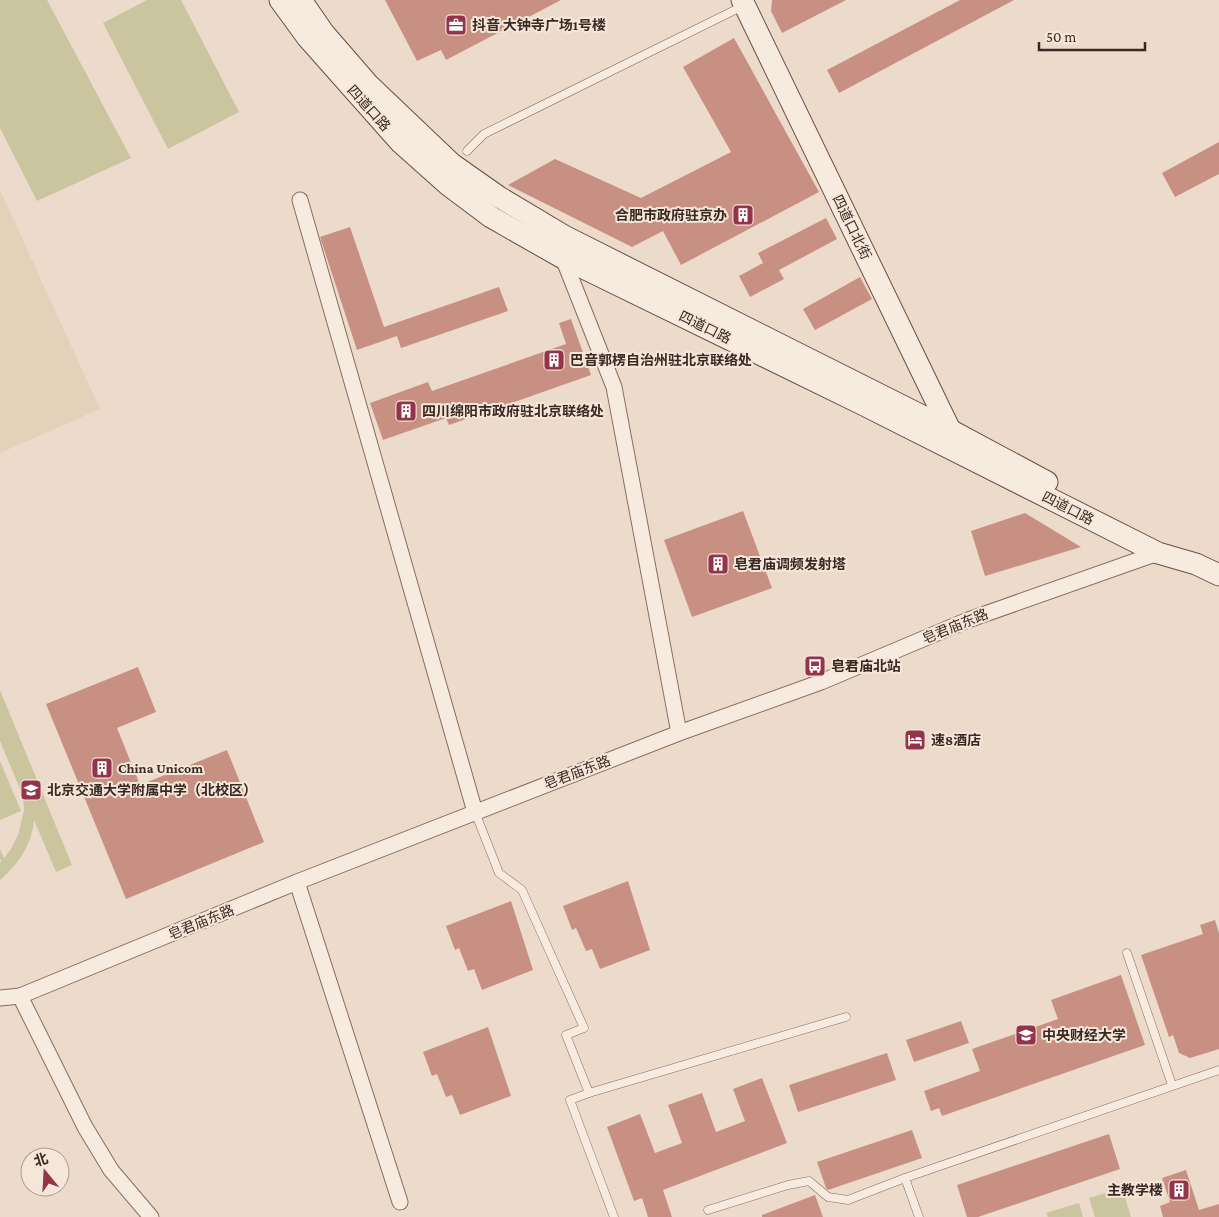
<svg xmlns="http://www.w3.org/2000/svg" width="1219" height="1217" font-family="'Crimson Pro','Noto Sans SC',serif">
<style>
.farmland{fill:#e1d2b9}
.green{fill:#cac59f}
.building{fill:#c79083}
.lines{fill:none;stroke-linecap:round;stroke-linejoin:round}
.lane-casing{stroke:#886c60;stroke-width:9}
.street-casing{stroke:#886c60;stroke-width:17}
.secondary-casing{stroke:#6a4e43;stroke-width:23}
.lane{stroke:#f7eade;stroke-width:8}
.street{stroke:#f7eade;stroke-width:15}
.secondary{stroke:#f7eade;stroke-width:21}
.labels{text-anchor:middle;stroke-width:4;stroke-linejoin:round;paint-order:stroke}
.poi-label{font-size:14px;font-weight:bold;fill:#3a2822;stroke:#f4e7da;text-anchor:start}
.street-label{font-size:14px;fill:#3a2822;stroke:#f4e7da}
</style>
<rect width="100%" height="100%" fill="#ecdbcb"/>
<!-- farmland -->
<path class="farmland" d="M0,190L100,409L0,453Z"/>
<!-- green -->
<g class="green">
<path d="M0,0H47L131,158L37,201L0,128Z"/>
<path d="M147,0H181L239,112L168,149L103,23Z"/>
<path d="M0,690L72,865L56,872L34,820C32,844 19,864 0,880V862L2,860H0V849L4,858L11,849L18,835L24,810L23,796L0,741Z"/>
<path d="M0,761L21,811L0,820Z"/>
<path d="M1122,1188L1131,1217H1095L1089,1198Z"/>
<path d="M1079,1203L1083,1217H1048L1046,1213Z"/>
</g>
<!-- building -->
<g class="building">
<path d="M385,0H561L446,60L441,50L417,61Z"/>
<path d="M772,0H846L782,33L771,11Z"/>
<path d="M960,0H1014L839,93L827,70Z"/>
<path d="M734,38L819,192L681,265L663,231L632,247L508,185L555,159L641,198L731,152L683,67Z"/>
<path d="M1219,142V174L1175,197L1162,173Z"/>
<path d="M826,218L837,239L779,270L784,279L750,297L739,276L763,263L758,253Z"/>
<path d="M350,227L384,327L499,287L508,311L401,348L397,336L357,350L320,237Z"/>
<path d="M860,277L872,299L815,330L803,309Z"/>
<path d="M571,319L591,375L449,425L446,418L383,440L370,403L428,382L432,391L566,344L559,323Z"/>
<path d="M743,511L772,588L692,617L664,540Z"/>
<path d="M1025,513L1081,547L985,576L971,531Z"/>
<path d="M138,667L156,712L117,728L140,785L227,750L264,842L126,899L46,704Z"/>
<path d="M628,881L650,950L600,969L592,949L586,951L576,928L572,930L563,906Z"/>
<path d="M511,901L533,970L482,990L474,969L468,971L459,948L455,950L446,926Z"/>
<path d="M1215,920L1219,933V1049L1190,1058L1179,1053L1173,1035L1169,1037L1141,955L1203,934L1200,925Z"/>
<path d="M1121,975L1145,1045L942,1116L939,1108L931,1111L924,1091L980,1071L972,1049L1058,1019L1051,1000Z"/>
<path d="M961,1021L969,1043L914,1062L906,1040Z"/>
<path d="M488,1027L511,1096L460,1115L452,1095L446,1097L437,1074L432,1076L423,1052Z"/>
<path d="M887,1053L896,1080L798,1112L789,1085Z"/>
<path d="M762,1078L787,1143L663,1190L672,1217H648L642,1198L634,1201L607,1127L640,1114L655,1153L682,1143L668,1105L702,1093L716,1132L745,1121L733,1089Z"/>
<path d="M912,1130L922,1158L828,1190L826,1188L817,1162Z"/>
<path d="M1109,1134L1120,1169L978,1217H967L957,1185Z"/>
<path d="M1186,1170L1199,1210L1219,1204V1217H1163L1160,1206L1170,1202L1162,1178Z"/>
<path d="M815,1195L823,1217H762V1215Z"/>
</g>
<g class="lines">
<!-- lane casing -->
<g class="lane-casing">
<g id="lane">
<path d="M467,151L484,134L743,6"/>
<path d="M475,812L499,873L522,890L584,1028L566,1035L589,1093L846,1017"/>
<path d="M1127,953L1172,1085"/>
<path d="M589,1093L570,1100L614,1217"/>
<path d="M905,1178L919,1217"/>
<path d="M708,1210L788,1185L809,1181L828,1197L848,1200L905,1178L1219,1070"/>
</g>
</g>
<!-- street casing -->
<g class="street-casing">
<g id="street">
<path d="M300,200L475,812"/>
<path d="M563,258L614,387L679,733"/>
<path d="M297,882L400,1202"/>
<path d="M20,996L85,1127L111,1170L151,1217"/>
<path d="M0,998L20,996L297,882L679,733L821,682L968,620L1158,553"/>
</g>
</g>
<!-- secondary casing -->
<g class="secondary-casing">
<g id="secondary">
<path d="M280,0L307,37L401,143L447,184L491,217L563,258L862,404L1158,553L1196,564L1219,575"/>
<path d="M301,0L323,32L368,84L452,164L499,197L566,237L950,430L1047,482"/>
<path d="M742,0L952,434"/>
</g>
</g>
<!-- lane -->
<use href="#lane" class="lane"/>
<!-- street -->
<use href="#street" class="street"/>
<!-- secondary -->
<use href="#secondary" class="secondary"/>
</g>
<!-- icons -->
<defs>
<g id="office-square" transform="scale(1.125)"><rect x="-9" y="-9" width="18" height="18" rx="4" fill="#93344a" stroke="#f4e7da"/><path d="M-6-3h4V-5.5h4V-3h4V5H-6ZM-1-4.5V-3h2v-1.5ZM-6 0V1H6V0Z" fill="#fff"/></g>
<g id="building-square" transform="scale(1.125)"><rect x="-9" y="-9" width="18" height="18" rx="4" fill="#93344a" stroke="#f4e7da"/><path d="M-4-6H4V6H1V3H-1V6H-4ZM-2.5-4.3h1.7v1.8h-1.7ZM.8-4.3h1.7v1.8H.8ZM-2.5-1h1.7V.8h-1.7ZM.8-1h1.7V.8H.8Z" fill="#fff"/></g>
<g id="bus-square" transform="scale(1.125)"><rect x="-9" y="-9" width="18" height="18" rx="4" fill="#93344a" stroke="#f4e7da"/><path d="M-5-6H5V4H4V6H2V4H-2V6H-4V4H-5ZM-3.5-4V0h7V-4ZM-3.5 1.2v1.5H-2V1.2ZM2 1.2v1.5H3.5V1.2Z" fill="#fff"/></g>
<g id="hotel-square" transform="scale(1.125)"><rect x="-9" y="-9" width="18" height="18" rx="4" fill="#93344a" stroke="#f4e7da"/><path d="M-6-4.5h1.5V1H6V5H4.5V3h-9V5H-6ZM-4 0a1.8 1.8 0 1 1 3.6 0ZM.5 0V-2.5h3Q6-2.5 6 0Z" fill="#fff"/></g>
<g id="school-square" transform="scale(1.125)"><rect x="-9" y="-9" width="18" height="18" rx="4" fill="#93344a" stroke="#f4e7da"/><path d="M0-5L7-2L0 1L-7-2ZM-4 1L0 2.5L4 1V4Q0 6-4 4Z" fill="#fff"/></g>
<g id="university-square" transform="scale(1.125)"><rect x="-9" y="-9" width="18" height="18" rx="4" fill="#93344a" stroke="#f4e7da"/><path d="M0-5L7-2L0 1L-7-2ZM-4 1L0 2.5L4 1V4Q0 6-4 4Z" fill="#fff"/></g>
</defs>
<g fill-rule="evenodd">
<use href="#office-square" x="456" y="25"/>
<use href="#building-square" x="743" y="215"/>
<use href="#building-square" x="554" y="360"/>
<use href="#building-square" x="406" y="411"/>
<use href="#building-square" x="718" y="564"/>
<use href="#bus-square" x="815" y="666"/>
<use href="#hotel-square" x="915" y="740"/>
<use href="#building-square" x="102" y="768"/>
<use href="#school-square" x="31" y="790"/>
<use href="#university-square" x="1026" y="1035"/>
<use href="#building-square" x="1179" y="1190"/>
</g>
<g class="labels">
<!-- poi labels -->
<g class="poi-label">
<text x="472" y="30">抖音 大钟寺广场1号楼</text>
<text x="727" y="220" text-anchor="end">合肥市政府驻京办</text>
<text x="570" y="365">巴音郭楞自治州驻北京联络处</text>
<text x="422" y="416">四川绵阳市政府驻北京联络处</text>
<text x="734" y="569">皂君庙调频发射塔</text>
<text x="831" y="671">皂君庙北站</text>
<text x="931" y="745">速8酒店</text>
<text x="118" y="773">China Unicom</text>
<text x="47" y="795">北京交通大学附属中学（北校区）</text>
<text x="1042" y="1040">中央财经大学</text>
<text x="1163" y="1195" text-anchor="end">主教学楼</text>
</g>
<!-- street labels -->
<g class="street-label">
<text transform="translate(369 108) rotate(48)" y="5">四道口路</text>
<text transform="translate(852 227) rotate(64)" y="5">四道口北街</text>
<text transform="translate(705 327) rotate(26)" y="5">四道口路</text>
<text transform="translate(1068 508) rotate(27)" y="5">四道口路</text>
<text transform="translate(955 626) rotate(-22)" y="5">皂君庙东路</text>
<text transform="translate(577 772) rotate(-21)" y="5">皂君庙东路</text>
<text transform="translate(201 922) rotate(-22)" y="5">皂君庙东路</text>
</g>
</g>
<!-- north arrow -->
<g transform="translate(45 1172) rotate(342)"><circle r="24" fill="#f4e7da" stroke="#aa9b90"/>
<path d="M0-4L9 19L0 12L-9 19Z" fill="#93344a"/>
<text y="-8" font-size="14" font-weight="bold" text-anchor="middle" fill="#3a2822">北</text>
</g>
<!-- scale -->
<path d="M1039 42v8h106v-8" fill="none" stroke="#3a2822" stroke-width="2.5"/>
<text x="1046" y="42" font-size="15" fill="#3a2822" stroke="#f4e7da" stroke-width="4" paint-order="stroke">50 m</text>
</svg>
